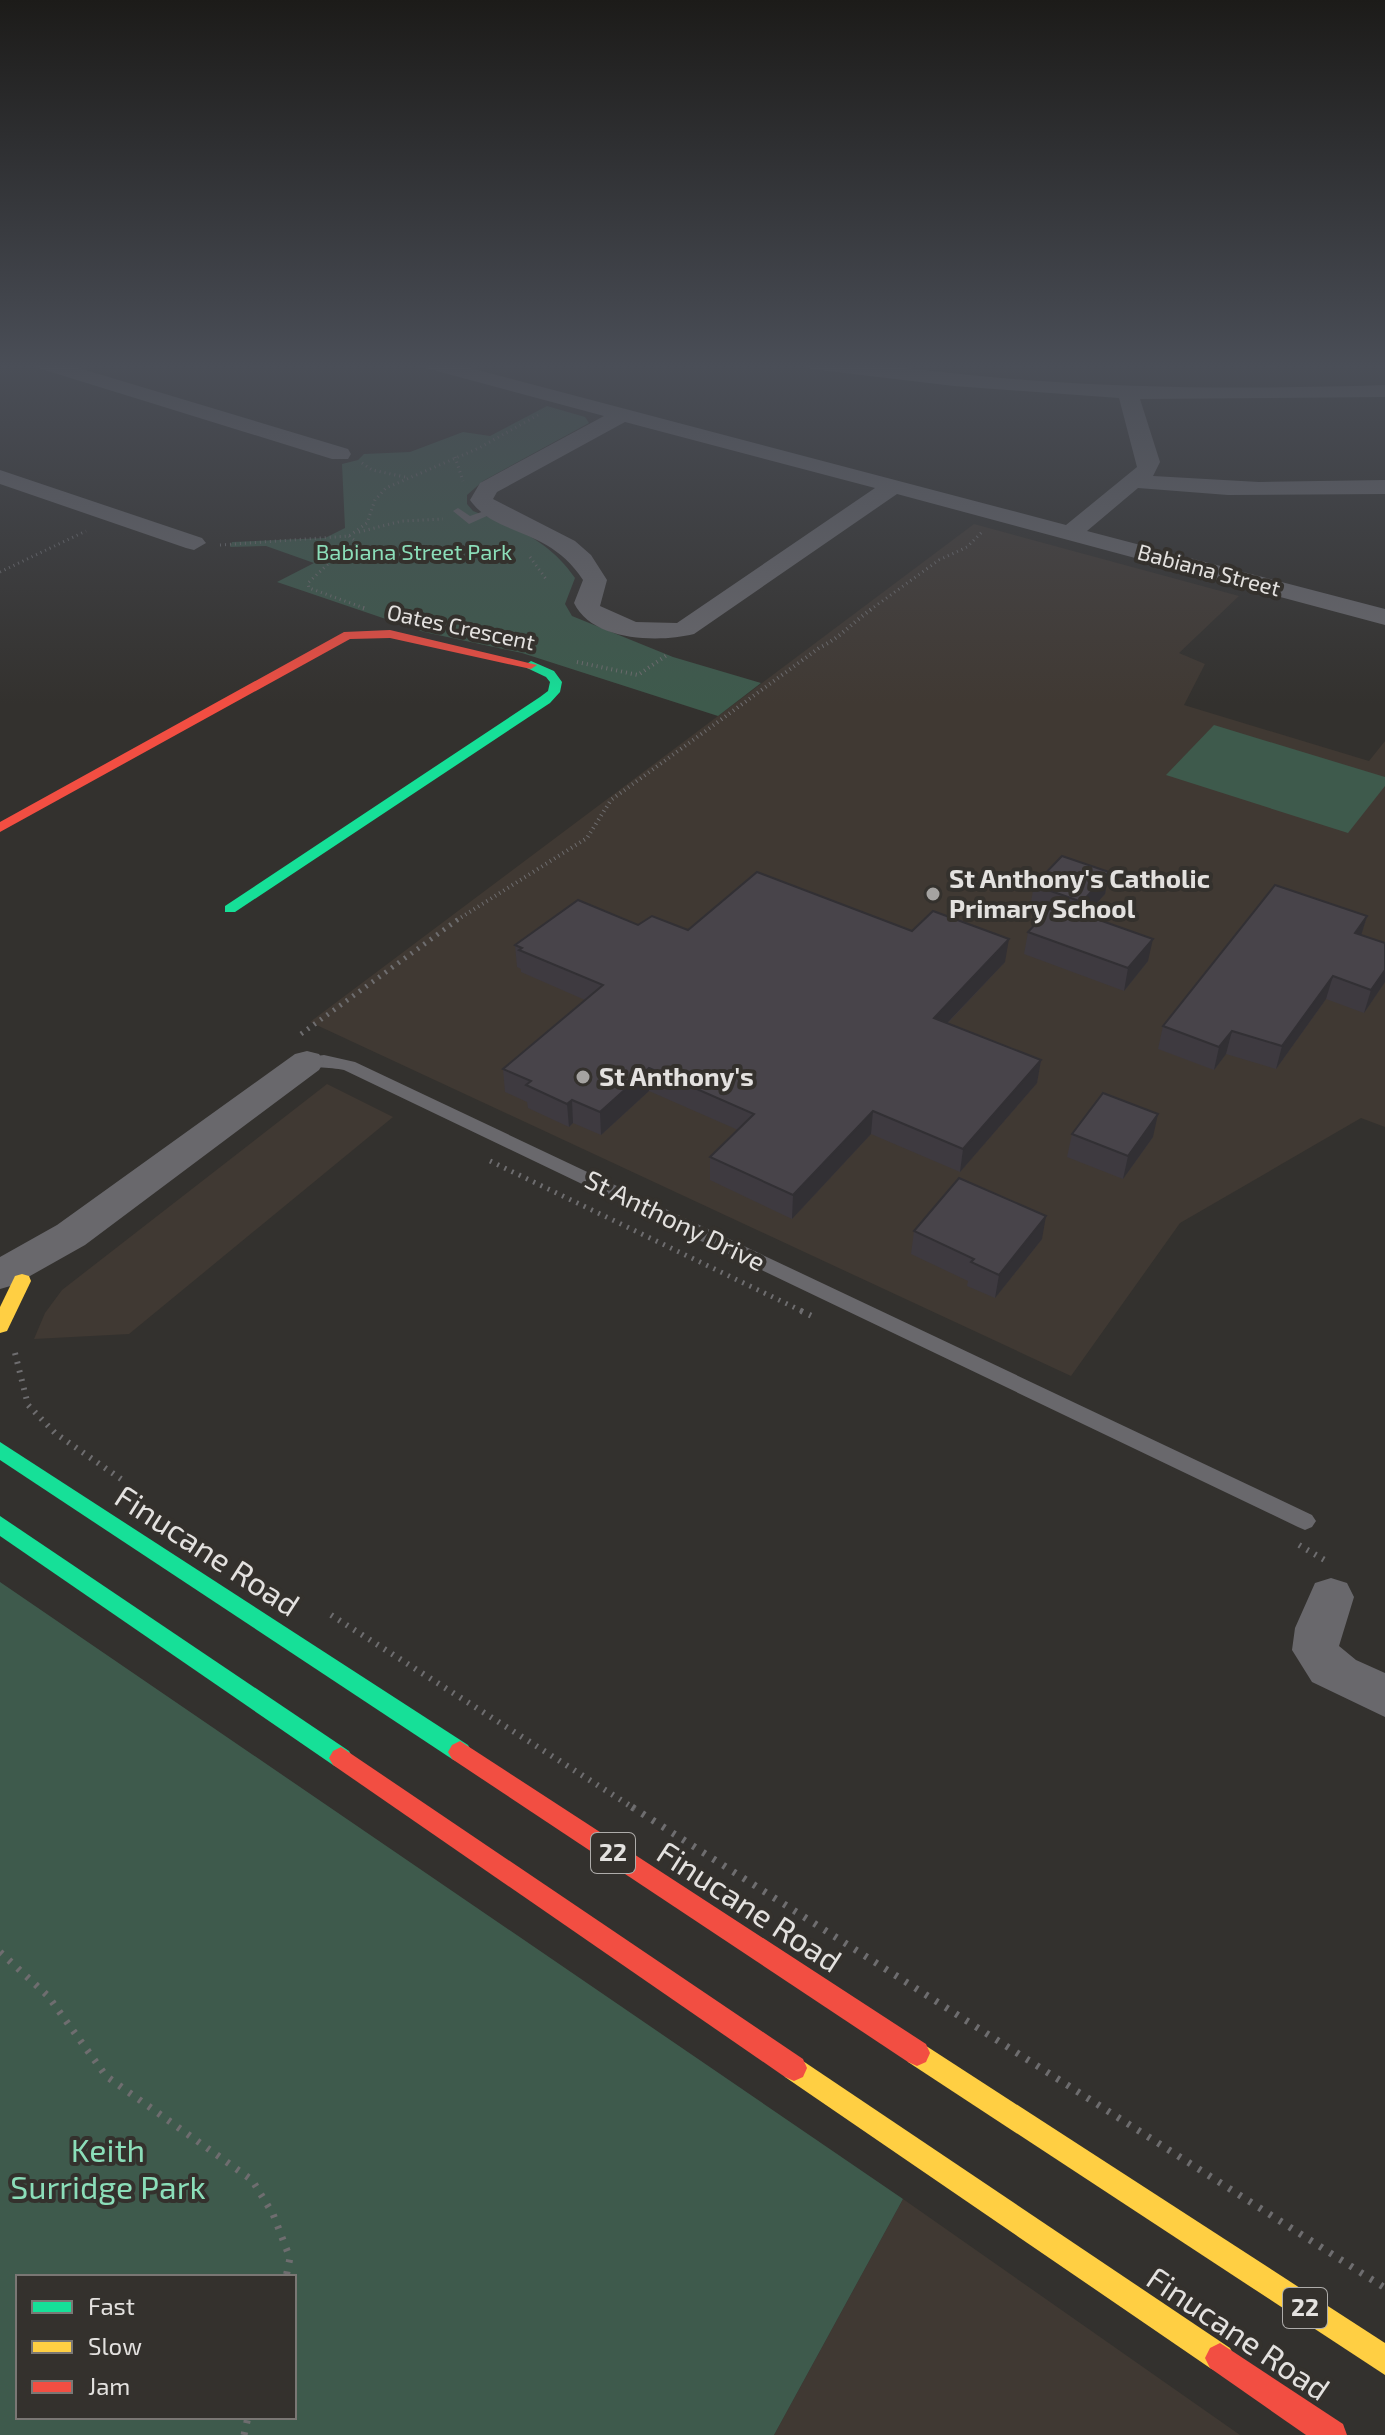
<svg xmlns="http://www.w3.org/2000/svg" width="1385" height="2435" font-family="'Exo 2',sans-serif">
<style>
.built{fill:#403933}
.green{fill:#3e5a4c;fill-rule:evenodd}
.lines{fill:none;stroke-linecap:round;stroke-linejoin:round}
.path-far4{stroke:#6e6d6f;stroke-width:3;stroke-dasharray:1 4;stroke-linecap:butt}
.path-far3{stroke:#6e6d6f;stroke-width:4;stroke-dasharray:1 4;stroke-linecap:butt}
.path-far2{stroke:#6e6d6f;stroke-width:5;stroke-dasharray:2 6;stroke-linecap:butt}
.path-far1{stroke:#6e6d6f;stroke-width:6;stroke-dasharray:2 7;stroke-linecap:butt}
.path{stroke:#6e6d6f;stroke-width:7;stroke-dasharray:3 9;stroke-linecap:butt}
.lane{fill:#69686c;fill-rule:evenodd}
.street{fill:#69686c;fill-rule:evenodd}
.fast{fill:#16e098;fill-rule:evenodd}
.slow{fill:#ffcf43;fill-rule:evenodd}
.jam{fill:#f24e42;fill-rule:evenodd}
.wall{fill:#3e3a40}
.shaded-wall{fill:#323034}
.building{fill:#48444a;stroke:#323034;stroke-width:2}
.poi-dot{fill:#a5a3a1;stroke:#34312d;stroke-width:3}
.labels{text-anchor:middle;stroke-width:8;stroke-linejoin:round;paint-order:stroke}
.far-park-label{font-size:22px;fill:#8bdeb9;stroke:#34312d}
.far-street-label{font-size:22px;fill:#e3e1df;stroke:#34312d}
.shield{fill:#34312d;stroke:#aeacaa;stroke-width:2}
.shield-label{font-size:24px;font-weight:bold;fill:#e3e1df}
.poi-label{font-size:26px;font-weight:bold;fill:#e3e1df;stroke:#34312d;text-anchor:start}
.street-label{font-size:26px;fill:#e3e1df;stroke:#34312d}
.near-street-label{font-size:32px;fill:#e3e1df;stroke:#34312d}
.near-park-label{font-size:32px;fill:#8bdeb9;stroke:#34312d}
</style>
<rect width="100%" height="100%" fill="#33312e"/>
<!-- built -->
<g class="built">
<path d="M974,524L1239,596L1179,653L1205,664L1184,705L1369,761L1385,741V1127L1361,1118L1180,1223L1071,1376L310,1022Z"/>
<path d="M327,1084L393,1117L129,1334L34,1339L45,1313L62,1290Z"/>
<path d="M903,2199L1240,2435H774Z"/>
</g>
<!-- green -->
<g class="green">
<path d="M547,406L585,417L589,423L483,481L467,495V504L473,511C514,527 549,540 575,578L565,604L572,616L673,657L761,683L718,716L522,653L424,632L277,582L314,563L266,546L230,547L232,542L325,538L345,528L342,464L358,460L364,454L410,452L463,432L490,436Z"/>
<path d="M1214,725L1385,777V786L1348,833L1166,775Z"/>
<path d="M0,1582L903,2199L774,2435H0ZM294,2277V2417H18V2277Z"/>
</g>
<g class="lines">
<!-- path-far4 -->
<g class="path-far4">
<path d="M455,457L463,481"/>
<path d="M362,463L372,470L405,477"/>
<path d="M359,532L402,521L443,519"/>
<path d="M349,536L358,543L357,548L328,564L308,583L309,588L367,609"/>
<path d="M220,545L349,536L367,523L375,500L386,488L479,448L538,415"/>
<path d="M530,557L546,579"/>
<path d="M0,572L86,531"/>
<path d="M870,610L939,560L967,547L983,531"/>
</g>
<!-- path-far3 -->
<g class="path-far3">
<path d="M363,608L367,609"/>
<path d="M577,662L638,675L667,655"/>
<path d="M457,920L587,838L611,800L819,648C840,638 854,621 873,608"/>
</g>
<!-- path-far2 -->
<g class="path-far2">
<path d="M301,1034L460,918"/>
<path d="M490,1161L806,1313"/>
</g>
<!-- path-far1 -->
<g class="path-far1">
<path d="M801,1311L816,1318"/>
<path d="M15,1353L28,1405L55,1433L121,1479"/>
<path d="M1299,1545L1328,1562"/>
<path d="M331,1615L635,1809"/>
</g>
<!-- path -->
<g class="path">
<path d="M632,1807L1385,2288"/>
<path d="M0,1952L48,1996L106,2076L252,2180L273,2214L290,2258L286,2277"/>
<path d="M244,2435L248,2417"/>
</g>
<!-- lane -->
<g class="lane">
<path d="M458,508L470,516L493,508L498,511L469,524L453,511Z"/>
<path d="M324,1055L355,1062L1312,1515L1316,1521L1312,1527L1305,1530L1298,1527L344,1070C331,1067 305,1068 299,1062L301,1058Z"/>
</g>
<!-- street -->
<g class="street">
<path d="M32,363H62L348,449L351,454L348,459H332L35,367Z"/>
<path d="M419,363H451L1066,525L1137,467L1119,398L954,386L811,369L801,363C876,361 951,375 1026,380C1145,389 1265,389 1385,385V397L1140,399L1160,462L1153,476L1259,482L1385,480V494L1228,495L1138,488L1087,531L1385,609V625L897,494L694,634C658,643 592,641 574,603L583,580C549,527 496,537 470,500L480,483L604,416L422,367ZM625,422L875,488L677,623L636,622L600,606L607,580L591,555L575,541L493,499L497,492Z"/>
<path d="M0,470L202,538L206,543L194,550L186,548L0,484Z"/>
<path d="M307,1051L319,1054L324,1062L319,1070L85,1245L14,1285L0,1289V1257L57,1225L295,1054Z"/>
<path d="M1331,1578L1347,1583L1354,1597L1339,1646L1356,1660L1385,1673V1717L1312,1682L1292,1650L1295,1628L1315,1583Z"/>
</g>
<!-- fast -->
<g class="fast">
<path d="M531,661L554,671L562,682L560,692L550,703L235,912H225V906L540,697L548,691L550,682L546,677L527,668L525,665Z"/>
<path d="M0,1442L468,1745L472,1752L468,1759L460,1763L452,1759L0,1460Z"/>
<path d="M0,1516L349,1751L353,1758L349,1765L341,1769L333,1765L0,1536Z"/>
</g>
<!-- slow -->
<g class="slow">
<path d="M22,1274L29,1276L31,1281L7,1331L0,1333V1307L15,1276Z"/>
<path d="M917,2040L1385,2343V2375L908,2062L904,2053L908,2044Z"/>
<path d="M794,2055L1230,2348L1235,2358L1230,2368L1220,2373L1210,2368L785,2077L781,2068L785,2059Z"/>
</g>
<!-- jam -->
<g class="jam">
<path d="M390,630L537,665L531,669L390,638L350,639L0,832V822L344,632Z"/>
<path d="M460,1741L926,2044L930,2053L926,2062L917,2066L908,2062L452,1759L448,1752L452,1745Z"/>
<path d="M341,1747L803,2059L807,2068L803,2077L794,2081L785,2077L333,1765L329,1758L333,1751Z"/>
<path d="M1220,2343L1343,2424L1347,2435H1306L1210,2368L1205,2358L1210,2348Z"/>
</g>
</g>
<!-- wall -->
<g class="wall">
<path d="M1109,872L1105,894L1086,915L1148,961L1124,991L1024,954L1028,932L1046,913L1030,907L1034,885Z"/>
<path d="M1367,916L1361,935L1385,982L1364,1013L1326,999L1276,1069L1226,1054L1214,1070L1158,1049L1163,1026Z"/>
<path d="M638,925L688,930L912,931L1005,962L948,1023L1041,1060L1037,1083L960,1172L871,1134L792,1219L710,1180V1157L738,1130L649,1091L601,1135L573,1123L569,1127L528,1108L527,1102L505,1092L503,1069L585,1000L521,972V969L517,967L515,945Z"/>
<path d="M1072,1134L1153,1137L1123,1179L1067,1157Z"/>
<path d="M914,1231L1042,1239L995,1298L967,1286L968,1281L911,1254Z"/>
</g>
<!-- shaded-wall -->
<g class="shaded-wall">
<path d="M1109,872L1105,894L1078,924L1082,902Z"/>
<path d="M1367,916L1360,939L1355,933Z"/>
<path d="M1009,939L1005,962L931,1040L934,1018Z"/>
<path d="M1153,939L1148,961L1124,991L1128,968Z"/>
<path d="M1385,970V982L1364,1013L1371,990Z"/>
<path d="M1333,976L1326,999L1276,1069L1282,1046Z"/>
<path d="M1232,1031L1226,1054L1214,1070L1219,1047Z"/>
<path d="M1041,1060L1037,1083L960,1172L963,1149Z"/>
<path d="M649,1068V1091L601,1135L600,1112Z"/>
<path d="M572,1100L573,1123L569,1127L567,1104Z"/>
<path d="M873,1111L871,1134L792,1219L793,1195Z"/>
<path d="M1158,1114L1153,1137L1123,1179L1128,1156Z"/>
<path d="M1046,1216L1042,1239L995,1298L999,1275Z"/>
</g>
<!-- building -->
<g class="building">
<path d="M1062,856L1109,872L1082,902L1034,885Z"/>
<path d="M757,872L912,931L933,911L1009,939L934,1018L1041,1060L963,1149L873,1111L793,1195L710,1157L754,1114L649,1068L600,1112L572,1100L567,1104L526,1085L531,1081L503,1069L603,985L519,950L522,948L515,945L578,900L638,925L652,916L688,930Z"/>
<path d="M1275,885L1367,916L1355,933L1385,943V970L1371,990L1333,976L1282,1046L1232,1031L1219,1047L1163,1026Z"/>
<path d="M1054,904L1153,939L1128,968L1028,932Z"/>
<path d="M1103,1093L1158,1114L1128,1156L1072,1134Z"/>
<path d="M959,1178L1046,1216L999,1275L971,1262L974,1259L914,1231Z"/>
</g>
<!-- sky -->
<linearGradient id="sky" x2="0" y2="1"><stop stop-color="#1c1b19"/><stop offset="0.52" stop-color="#4a4e57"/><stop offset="1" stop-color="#4a4e57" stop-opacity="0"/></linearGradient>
<rect width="1385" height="704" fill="url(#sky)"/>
<!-- markers -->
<g class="poi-dot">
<circle cx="933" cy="894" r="8"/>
<circle cx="583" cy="1077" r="8"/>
</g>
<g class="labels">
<!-- far-park labels -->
<g class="far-park-label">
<text x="414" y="560">Babiana Street Park</text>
</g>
<!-- far-street labels -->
<g class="far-street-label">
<text transform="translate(1209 570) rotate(15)" y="8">Babiana Street</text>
<text transform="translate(461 627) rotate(12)" y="8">Oates Crescent</text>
</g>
<!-- shield labels -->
<g class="shield">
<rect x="591" y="1833" width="44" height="40" rx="6"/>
<rect x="1283" y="2288" width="44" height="40" rx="6"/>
</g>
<g class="shield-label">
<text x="613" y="1861">22</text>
<text x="1305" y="2316">22</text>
</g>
<!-- poi labels -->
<g class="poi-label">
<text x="949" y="888">St Anthony's Catholic<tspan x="949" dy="30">Primary School</tspan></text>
<text x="599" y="1086">St Anthony's</text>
</g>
<!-- street labels -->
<g class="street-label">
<text transform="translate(675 1221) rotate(26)" y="9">St Anthony Drive</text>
</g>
<!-- near-street labels -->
<g class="near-street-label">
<text transform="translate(207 1551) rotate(33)" y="11">Finucane Road</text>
<text transform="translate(749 1907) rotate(33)" y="11">Finucane Road</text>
<text transform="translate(1238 2334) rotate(34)" y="11">Finucane Road</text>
</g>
<!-- near-park labels -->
<g class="near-park-label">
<text x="108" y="2162">Keith<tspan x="108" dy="37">Surridge Park</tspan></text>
</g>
</g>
<!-- legend -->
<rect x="16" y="2275" width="280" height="144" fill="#34312d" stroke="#7a7774" stroke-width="2"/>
<rect x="32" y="2301" width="40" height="12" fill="#16e098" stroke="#7a7774" stroke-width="2"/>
<text x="88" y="2315" font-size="24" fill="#e3e1df">Fast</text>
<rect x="32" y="2341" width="40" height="12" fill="#ffcf43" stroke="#7a7774" stroke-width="2"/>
<text x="88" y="2355" font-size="24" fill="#e3e1df">Slow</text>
<rect x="32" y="2381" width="40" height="12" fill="#f24e42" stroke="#7a7774" stroke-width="2"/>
<text x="88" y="2395" font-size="24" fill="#e3e1df">Jam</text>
</svg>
